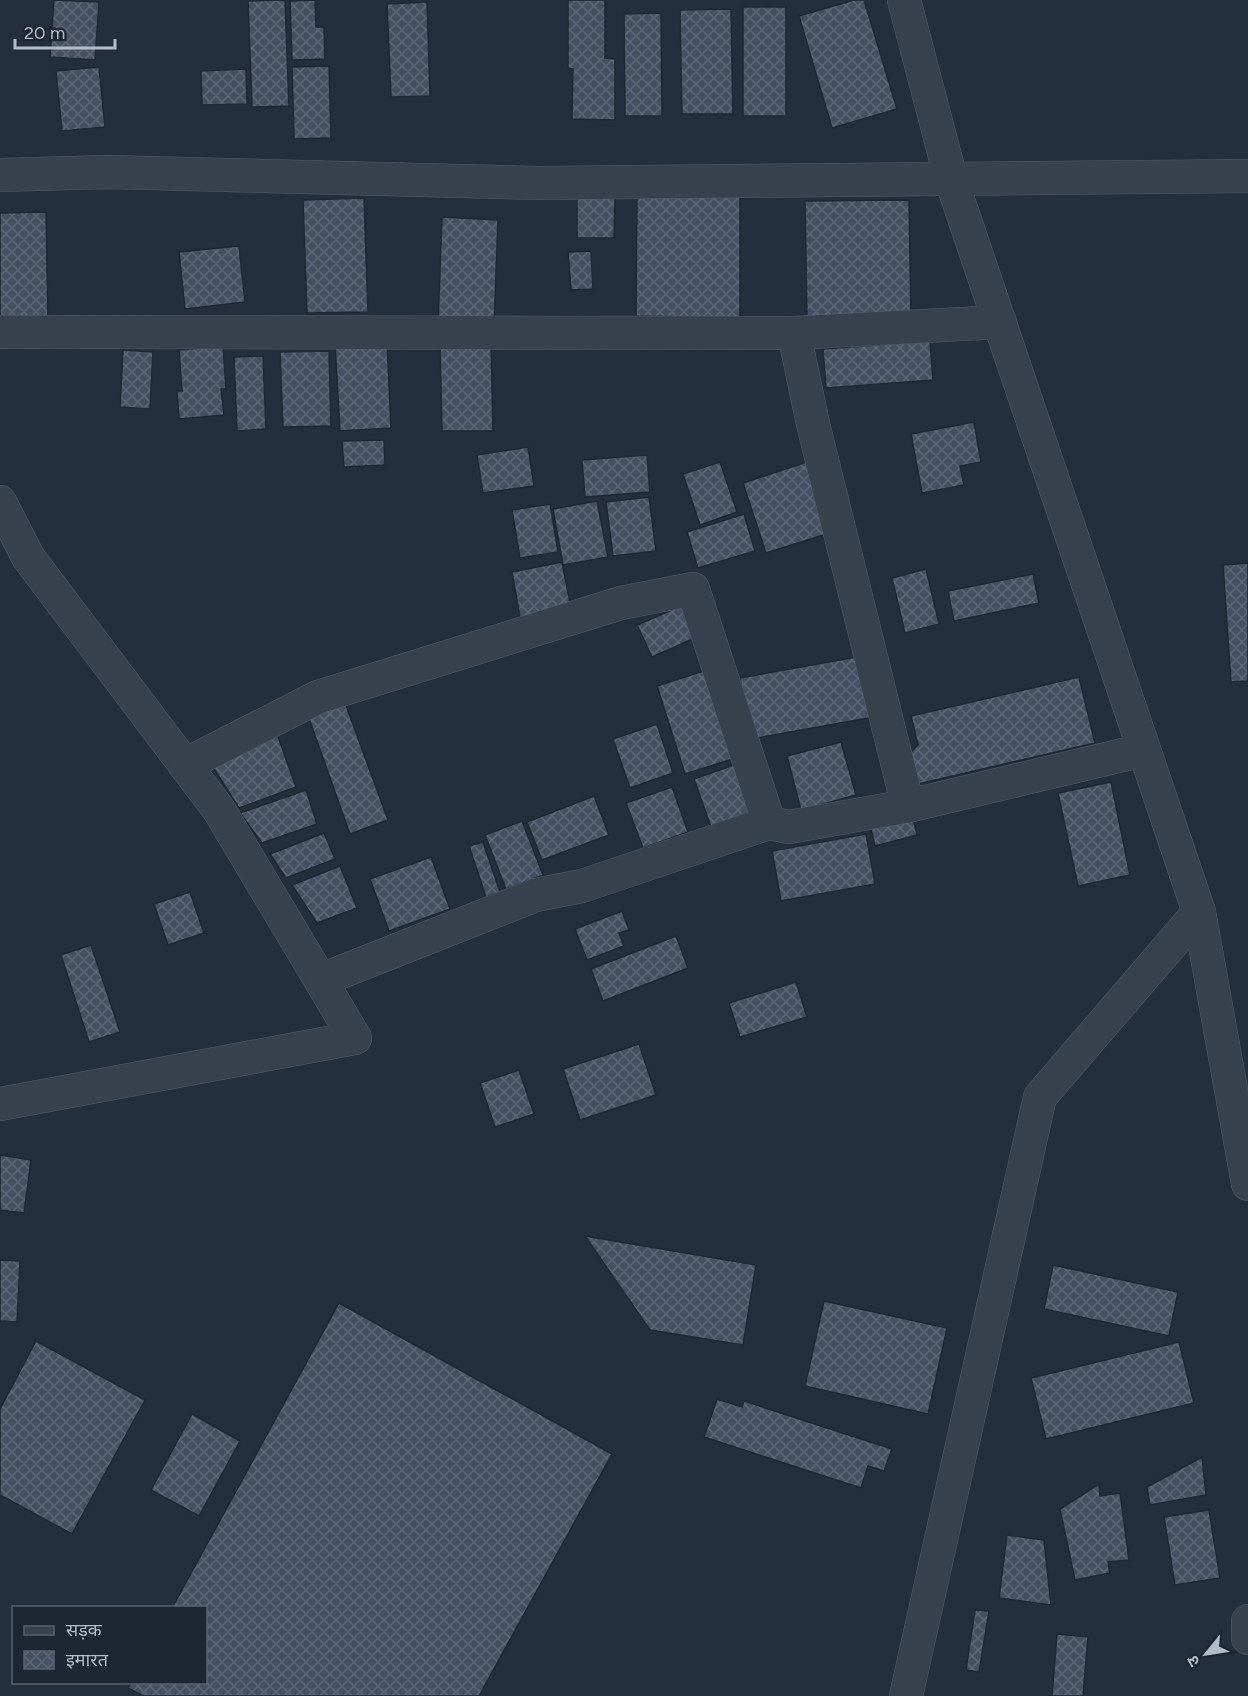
<svg xmlns="http://www.w3.org/2000/svg" width="1248" height="1696" font-family="Figtree,'Noto Sans Devanagari',sans-serif">
<style>
.building{fill:url(#building-cross-hatch);stroke:#1f2835;stroke-width:1.5}
.lines{fill:none;stroke-linecap:round;stroke-linejoin:round}
.street-casing{stroke:#565f6c;stroke-width:34}
.street{stroke:#38414e;stroke-width:33}
</style>
<defs>
<pattern id="building-cross-hatch" width="8" height="8" patternUnits="userSpaceOnUse" patternTransform="scale(1.5)"><rect width="8" height="8" fill="#455162"/><path d="M0 0l8 8M0 8l8-8" fill="none" stroke="#5d6877"/></pattern>
</defs>
<rect width="100%" height="100%" fill="#242f3e"/>
<!-- building -->
<g class="building">
<path d="M54,0L99,2L95,60L50,57Z"/>
<path d="M285,0L289,106L252,107L248,1Z"/>
<path d="M315,0L316,27H324L325,59L292,60L290,1Z"/>
<path d="M568,0H605V58L615,59V120L572,119L573,69L568,68Z"/>
<path d="M854,0H864L897,109L832,128L799,16Z"/>
<path d="M427,2L430,96L391,97L387,4Z"/>
<rect x="743" y="7" width="43" height="109"/>
<path d="M731,9L733,114H682L680,10Z"/>
<path d="M661,13L662,116H625L624,14Z"/>
<path d="M329,66L331,138L294,139L292,67Z"/>
<path d="M99,67L105,127L62,131L56,71Z"/>
<path d="M246,69L247,104L202,105L201,71Z"/>
<path d="M577,192H615L614,238H577Z"/>
<path d="M637,192L740,193V318L636,316Z"/>
<path d="M364,198L368,312L307,313L303,200Z"/>
<path d="M909,200L911,317L807,318L805,201Z"/>
<path d="M46,212L48,320L0,322V213Z"/>
<path d="M442,217L498,220L494,327L438,325Z"/>
<path d="M239,246L245,302L185,309L179,252Z"/>
<path d="M591,251L593,289L571,290L568,252Z"/>
<path d="M387,341L391,428L340,431L335,344Z"/>
<path d="M491,341L493,431H442L440,342Z"/>
<path d="M930,341L933,380L826,388L823,349Z"/>
<path d="M223,346L226,389H221L224,415L179,419L177,391H182L179,350Z"/>
<path d="M123,350L153,352L150,409L120,407Z"/>
<path d="M329,351L331,426L283,427L280,352Z"/>
<path d="M263,356L266,429L237,431L234,357Z"/>
<path d="M974,422L981,462L960,466L964,485L922,493L911,434Z"/>
<path d="M384,440L385,465L344,467L342,441Z"/>
<path d="M528,447L534,486L483,493L477,455Z"/>
<path d="M647,455L650,492L585,497L582,460Z"/>
<path d="M810,461L833,532L766,553L743,483Z"/>
<path d="M720,462L737,512L700,525L683,474Z"/>
<path d="M649,497L656,551L613,556L606,502Z"/>
<path d="M597,501L608,557L563,565L553,509Z"/>
<path d="M550,504L558,552L520,558L512,510Z"/>
<path d="M744,514L755,551L698,568L687,532Z"/>
<path d="M562,562L572,613L521,623L512,572Z"/>
<path d="M1248,563V681L1231,682L1223,565Z"/>
<path d="M926,569L939,624L905,633L892,578Z"/>
<path d="M1033,574L1039,603L954,621L948,591Z"/>
<path d="M681,606L695,638L652,657L637,625Z"/>
<path d="M862,656L874,717L751,739L740,678Z"/>
<path d="M716,667L745,755L685,774L657,686Z"/>
<path d="M1079,677L1095,743L918,784L911,752L918,745L911,716Z"/>
<path d="M344,700L388,820L350,834L307,713Z"/>
<path d="M657,724L673,773L630,788L613,739Z"/>
<path d="M276,731L296,787L239,808L206,756Z"/>
<path d="M841,742L856,795L801,810L787,756Z"/>
<path d="M742,762L759,809L711,827L694,779Z"/>
<path d="M1111,782L1130,875L1078,886L1058,793Z"/>
<path d="M672,787L688,832L643,848L626,803Z"/>
<path d="M306,790L317,824L262,843L240,813Z"/>
<path d="M594,796L609,835L542,860L527,822Z"/>
<path d="M911,809L917,835L875,846L869,820Z"/>
<path d="M522,821L543,875L506,889L485,835Z"/>
<path d="M324,833L335,859L286,878L270,854Z"/>
<path d="M866,834L875,884L781,901L772,851Z"/>
<path d="M483,842L500,892L486,897L469,846Z"/>
<path d="M431,857L450,909L389,931L370,879Z"/>
<path d="M340,866L357,908L317,923L292,885Z"/>
<path d="M190,892L204,933L168,945L154,904Z"/>
<path d="M622,911L629,930L619,933L624,946L587,960L575,929Z"/>
<path d="M676,936L688,968L603,1001L591,969Z"/>
<path d="M91,945L120,1032L89,1042L61,955Z"/>
<path d="M796,982L807,1017L740,1037L729,1003Z"/>
<path d="M639,1044L656,1095L580,1120L563,1069Z"/>
<path d="M519,1070L534,1114L495,1127L480,1083Z"/>
<path d="M0,1155L31,1160L24,1213L0,1210Z"/>
<path d="M585,1236L756,1265L743,1345L650,1330Z"/>
<path d="M0,1260L20,1261L17,1322L0,1321Z"/>
<path d="M1053,1265L1178,1292L1169,1336L1044,1309Z"/>
<path d="M824,1301L947,1328L928,1414L805,1386Z"/>
<path d="M339,1303L612,1454L479,1696H143L128,1688L131,1682H206V1608H172Z"/>
<path d="M36,1341L145,1400L72,1534L0,1495V1409Z"/>
<path d="M1179,1342L1194,1403L1046,1439L1031,1378Z"/>
<path d="M717,1399L742,1407L744,1401L892,1449L884,1471L868,1466L861,1488L704,1437Z"/>
<path d="M192,1414L240,1441L199,1516L151,1490Z"/>
<path d="M1202,1457L1206,1495L1150,1505L1147,1487Z"/>
<path d="M1099,1484L1100,1496L1120,1493L1129,1560L1108,1562L1110,1573L1075,1580L1060,1509Z"/>
<path d="M1209,1510L1220,1578L1175,1585L1164,1517Z"/>
<path d="M1007,1535L1044,1540L1051,1605L999,1598Z"/>
<path d="M975,1610L989,1611L979,1672L966,1670Z"/>
<path d="M1057,1634L1088,1637L1083,1696H1052Z"/>
</g>
<g class="lines">
<!-- street casing -->
<g class="street-casing">
<g id="street">
<path d="M904,0L951,179L1199,912L1248,1184"/>
<path d="M0,175L108,172L538,183L1248,176"/>
<path d="M0,332L794,333"/>
<path d="M0,502L28,557L219,810L355,1038L0,1104"/>
<path d="M185,765L318,697L621,603L693,589L769,823"/>
<path d="M908,806L813,424L794,333L1000,322"/>
<path d="M321,980L536,895L582,886L769,823L789,827L908,806L1144,750"/>
<path d="M1248,1621V1638"/>
<path d="M906,1696L1040,1097L1199,912"/>
</g>
</g>
<!-- street -->
<use href="#street" class="street"/>
</g>
<!-- legend -->
<rect x="12" y="1606" width="195" height="78" fill="#1d2633" stroke="#59626f" stroke-width="1.5"/>
<rect x="24" y="1626" width="30" height="9" fill="#38414e" stroke="#59626f" stroke-width="1.5"/>
<text x="66" y="1636" font-size="18" fill="#b4bcc9">सड़क</text>
<rect x="24" y="1651" width="30" height="18" fill="url(#building-cross-hatch)" stroke="#59626f" stroke-width="1.5"/>
<text x="66" y="1666" font-size="18" fill="#b4bcc9">इमारत</text>
<!-- north arrow -->
<g transform="translate(1206 1654) rotate(240)" stroke="#1d2633" stroke-width="4.5" paint-order="stroke">
<path d="M0-4.5L10 22L0 15L-10 22Z" fill="#b4bcc9"/>
<text y="-9" font-size="16" font-weight="bold" text-anchor="middle" fill="#b4bcc9">उ</text>
</g>
<!-- scale -->
<path d="M15 39v9h100v-9" fill="none" stroke="#b4bcc9" stroke-width="3"/>
<text x="24" y="39" font-size="18" fill="#b4bcc9" stroke="#1d2633" stroke-width="4.5" paint-order="stroke">20 m</text>
</svg>
